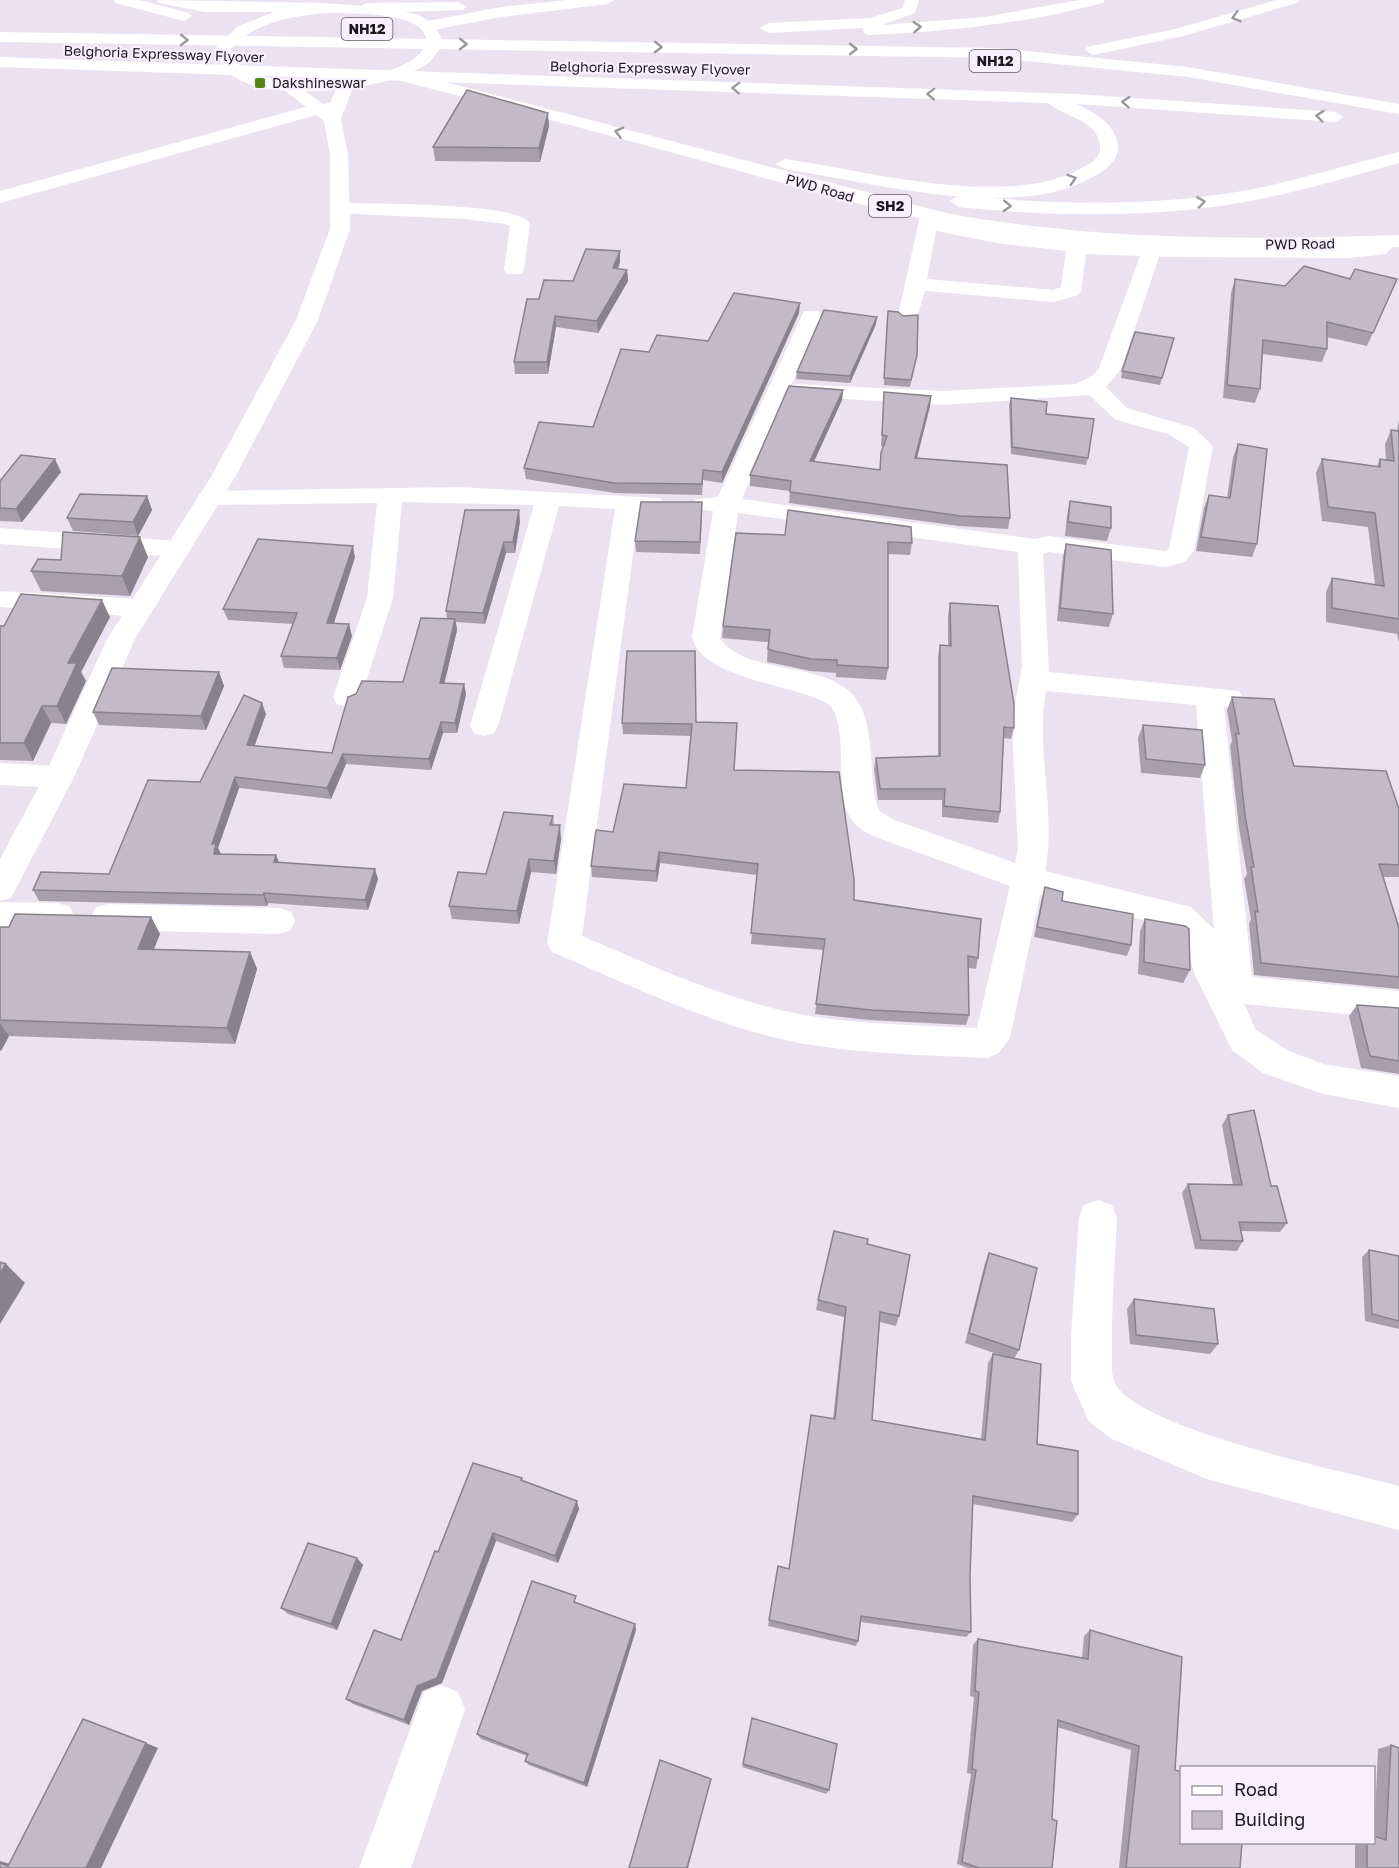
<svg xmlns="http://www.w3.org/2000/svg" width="1399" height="1868" font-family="'Golos Text',sans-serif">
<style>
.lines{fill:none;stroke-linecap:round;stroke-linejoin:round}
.street{fill:#fff;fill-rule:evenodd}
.secondary{fill:#fff;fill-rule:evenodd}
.primary{fill:#fff;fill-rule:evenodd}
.highway{fill:#fff;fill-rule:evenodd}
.wall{fill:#a7a0ac}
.shaded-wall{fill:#88828c}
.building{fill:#c2bac8;stroke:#88828c;stroke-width:1.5}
.oneway{stroke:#99989a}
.poi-dot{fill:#578412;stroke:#f7effe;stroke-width:2}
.labels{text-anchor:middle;stroke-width:4.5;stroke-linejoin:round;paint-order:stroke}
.shield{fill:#f7effe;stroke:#5e5961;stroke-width:1.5}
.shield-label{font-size:14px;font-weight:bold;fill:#1c191e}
.far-street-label{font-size:14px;fill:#1c191e;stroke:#f7effe}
.far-poi-label{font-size:14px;fill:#1c191e;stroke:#f7effe;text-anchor:start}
</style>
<rect width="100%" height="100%" fill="#eae2f1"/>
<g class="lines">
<!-- street -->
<g class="street">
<path d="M337,102L343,103L346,107L343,111L320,114L0,203V191L313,105Z"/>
<path d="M340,203C371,204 515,202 530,223L524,270L521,274H507L504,270L510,226L505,224L465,219L333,213L330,209L333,205Z"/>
<path d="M930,210L937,212L939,220C1007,233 1075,242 1144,245L1147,240H1161L1163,245L1348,246L1373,244L1380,238L1387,236L1397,242L1386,254L1348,258L1159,257L1121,369L1106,387L1127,408L1194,428L1213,446L1194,551L1185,562L1166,567L1049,552L1043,554L1049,672L1239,691L1243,698L1239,705L1224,707L1252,977L1399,991V1019L1244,1004L1256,1030L1289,1051L1323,1064L1399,1076V1108L1323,1094L1263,1073L1232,1050L1194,973L1185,941L1169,926L1040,895L1010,1038L999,1053L987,1058C926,1055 865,1054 805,1044C719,1029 632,986 552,952L547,943L615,509L559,506L498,726L494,733L484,736L474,733L470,726L534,505L402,502L393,598L361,697L357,704L347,707L337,704L333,697L367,598L377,503L209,505L200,503L197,498L200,493L209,491L458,487L660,498L663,503L660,508L639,510L582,936C653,966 727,1001 804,1015C862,1025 919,1025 977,1028L1010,886L873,836C868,833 861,830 857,826C829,801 852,734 830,705C795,683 703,681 692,637L713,511L696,509L693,504L696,499L718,497L804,311H818L822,315L792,384L943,391L1076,384L1094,375L1099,368L1140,256L1086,254L1081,291L1078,295L1054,302L925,291L916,320H902L898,316L920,216ZM936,231L997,243L1066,251L1061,287L1053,290L927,279ZM788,392L797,396L943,405L1089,395L1116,420L1168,434L1189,447L1169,549L1165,551L1049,536L1035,539L742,499ZM738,513L1018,552L1022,666L1014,710L1013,746L1018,849L1015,863L895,820L879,811C867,778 876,739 861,707C837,657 752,680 720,639ZM1046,691L1196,705L1214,929L1191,907L1045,871C1057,812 1035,751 1046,691Z"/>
<path d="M0,528L177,541L186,543L190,549L186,555L177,557L0,544Z"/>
<path d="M0,591L140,599L149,602L153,608L149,614L140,617L0,607Z"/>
<path d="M0,763L59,766L70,769L74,777L70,785L59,788L0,785Z"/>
<path d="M0,902L58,903L70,907L74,916L70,925L58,929L0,928Z"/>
<path d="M107,904L279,908L291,912L295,921L291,930L279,934L107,930L95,926L91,917L95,908Z"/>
<path d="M1098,1200L1112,1205L1117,1218C1115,1263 1111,1309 1112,1354C1112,1363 1111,1373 1114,1381C1131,1428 1347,1472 1399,1486V1530L1207,1479L1112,1439L1089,1422L1071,1381V1336L1079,1218L1084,1205Z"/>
<path d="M441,1685L458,1692L465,1709L411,1868H359L424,1692Z"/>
</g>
<!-- secondary -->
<path class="secondary" d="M346,80L354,85L341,119L348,155L350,229L318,320L235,477L135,639L74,777L11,898L0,901V859L44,777L107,639L211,477L296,320L330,229V155L324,121L279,86L287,81L293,82L328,108L338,85Z"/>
<!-- primary -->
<g class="primary">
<path d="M114,0H139L189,13L192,16L184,21L116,3Z"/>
<path d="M157,0L323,3L389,8L419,15L433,23L444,43L429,63L411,73L946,213C1096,241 1247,240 1399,235V247C1277,251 1154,256 1033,239C926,225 822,194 718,165C610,135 502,107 394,79C354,91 258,103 226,70C221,65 218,56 214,50L237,27L274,12H205L159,3ZM324,13C346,13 408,12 422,30C425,33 426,39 428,43C424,47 421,53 416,57C380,85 278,92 241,66C236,62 233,55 230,50C254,22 289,17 324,13Z"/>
<path d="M1399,152V163C1342,179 1285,196 1227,205C1138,218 1048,216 959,207L950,201L959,195C1055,205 1153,207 1249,190C1300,180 1349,164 1399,152Z"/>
</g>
<!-- highway -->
<g class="highway">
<path d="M567,0H614L607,4L501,17L428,31L420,26L428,21L501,7Z"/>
<path d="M905,0H919L915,13L882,25L984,17L1080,0H1105L1103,3C1026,23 949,32 869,35L864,33L863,28L768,33L760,28L768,23L870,18L903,8Z"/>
<path d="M1276,0H1299L1297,3L1183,36L1093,55L1085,50L1087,47L1175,29Z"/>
<path d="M458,2L466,7L463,10L366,13L358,8L366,3Z"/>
<path d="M0,32L995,48L1188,67L1399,104V114L1188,77L995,58L0,42Z"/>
<path d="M0,57L1076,94L1335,112L1344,117L1335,122L1076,104C1096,113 1119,126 1118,151C1113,166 1102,172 1089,179C1010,221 871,182 785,169L776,164L785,159C868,171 1004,209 1080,169C1089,164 1097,161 1100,151C1102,119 1066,119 1048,103L0,67Z"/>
</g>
</g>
<!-- wall -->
<g class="wall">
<path d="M549,126L540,162L435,161L433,147Z"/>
<path d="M620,251V262L618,269L627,270L628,281L598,333L556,327L548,374H515L514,362L539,299L573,281Z"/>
<path d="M1235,279L1285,286L1350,279H1397L1367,346L1327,337V349L1322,362L1262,354L1260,389L1255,403L1223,398L1231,293Z"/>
<path d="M799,313L722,483L703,480L702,495L615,493L526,479L524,468L593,427L649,352L708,341Z"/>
<path d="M887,318L917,355L910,387L884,385Z"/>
<path d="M876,324L850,383L796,379L797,372Z"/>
<path d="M1174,338L1160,385L1121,378L1122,371Z"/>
<path d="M843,390L842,400L814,462L880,470L881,453L883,446H881L884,392L931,396L930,406L917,458L1010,518L1008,529L959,526L789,503L790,491L750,486V475Z"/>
<path d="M1011,398L1046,414L1088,458L1086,465L1011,454L1009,405Z"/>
<path d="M1399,420V642L1397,634L1326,622V592L1332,578L1375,585L1368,527L1322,521L1316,473L1322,459L1377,466L1380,459L1386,460L1385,444L1391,430L1397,431Z"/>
<path d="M1238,444L1257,544L1252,557L1196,551L1204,508L1209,495L1227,498L1233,457Z"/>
<path d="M61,472L22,522L0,521V481Z"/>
<path d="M147,496L152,510L138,536L73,531L67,518Z"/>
<path d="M1070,501L1111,528L1107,541L1065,536L1067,515Z"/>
<path d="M702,513L700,554L636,552L635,541Z"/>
<path d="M520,521L515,553H506L485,624L456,622L457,630L444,683L464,684L466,694L457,733H443L431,770L346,764L331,799L239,788L218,848L221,854L276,855L279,863L378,879L368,910L268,903L267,906L39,901L33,890L109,874L200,782L266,714L254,746L332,753L403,682L447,619L446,611Z"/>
<path d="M736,533L912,543L910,555L888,554V668L886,680L836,677V673L810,671L773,663L767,662L768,642L722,638L723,626Z"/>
<path d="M1066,544L1113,614L1109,627L1057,621L1063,556Z"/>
<path d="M148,557L130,596L41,591L31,571L61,560Z"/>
<path d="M355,557L334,623L352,636L340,670L284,668L281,656L293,624L228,620L223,609Z"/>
<path d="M950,603L1014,728L1011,739L1004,738L1000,812L998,823L942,817V800H878L874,769L876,758L938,756V657L940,645L948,646V615Z"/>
<path d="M110,617L81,672L86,681L66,724L51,723L33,761L0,760V626Z"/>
<path d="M219,672L224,686L206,730L99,725L93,712Z"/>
<path d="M1232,697L1294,766L1399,809V877H1383L1399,928V989L1254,975L1249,924L1251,919L1244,879L1247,874L1239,828L1230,746L1232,741L1227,710Z"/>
<path d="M696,722L734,770L854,900L978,958L976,969L969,968V1015L966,1025L869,1020L815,1014L823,950L751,944L757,875L660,863L657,882L592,877L591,866L613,832L686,788L691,736L623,734L622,723Z"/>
<path d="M1143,725L1205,765L1200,778L1141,773L1138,738Z"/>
<path d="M553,816L554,825L561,839L556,874L531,872L519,924L452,919L449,906Z"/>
<path d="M1045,887L1062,901L1131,945L1127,956L1034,937L1042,898Z"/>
<path d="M151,917L160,934L154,949L250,952L257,969L235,1044L9,1036L1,1051H0V927H9Z"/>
<path d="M1145,919L1190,970L1183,983L1138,974L1140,931Z"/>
<path d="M1357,1005L1399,1008V1074L1361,1068L1349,1016Z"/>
<path d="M1228,1115L1271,1186L1287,1223L1280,1232L1241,1231L1243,1241L1237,1251L1195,1249L1182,1193L1188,1184L1233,1185L1222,1125Z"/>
<path d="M867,1244L899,1316L896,1326L880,1322L872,1420L981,1439L988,1363L993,1354L1006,1357L965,1343L985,1263L989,1253L1019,1350L1014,1359L1037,1444L1078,1514L1072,1522L973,1504L970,1575L971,1632L966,1637L861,1622L858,1641L856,1646L768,1626L778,1566L789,1569L811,1415L833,1419L844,1317L816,1310L818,1300Z"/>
<path d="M1369,1250L1399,1256V1329L1365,1321L1362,1257Z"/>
<path d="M1134,1299L1218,1344L1210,1354L1130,1344L1127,1309Z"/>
<path d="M522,1478L523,1481L579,1509L558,1563L496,1541L442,1683L422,1691L409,1725L353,1704L346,1699L401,1640L438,1552Z"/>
<path d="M363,1565L337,1630L288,1614L281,1608Z"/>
<path d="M578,1603L635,1624L636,1630L587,1787L529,1765L525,1761L527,1756L481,1739L477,1734Z"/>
<path d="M1090,1630L1175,1770L1240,1868H1119L1131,1750L1057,1727L1052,1819V1868H968L957,1864L971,1774L967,1773L974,1697L970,1696L973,1645L978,1639L1082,1658L1084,1636Z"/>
<path d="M752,1718L829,1790L826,1794L742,1767Z"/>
<path d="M1391,1745L1399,1868H1355V1842H1374L1378,1749Z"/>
</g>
<!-- shaded-wall -->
<g class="shaded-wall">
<path d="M548,113L549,126L540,162L539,148Z"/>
<path d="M620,251V262L614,280L613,268Z"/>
<path d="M627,270L628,281L598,333L597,321Z"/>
<path d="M800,303L799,313L722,483V472Z"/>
<path d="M555,316L556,327L548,374L547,362Z"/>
<path d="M877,317L876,324L850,383V376Z"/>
<path d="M843,390L842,400L809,472L810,461Z"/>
<path d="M931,396L930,406L914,469L915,458Z"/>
<path d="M55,459L61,472L22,522L16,509Z"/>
<path d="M147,496L152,510L138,536L133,522Z"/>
<path d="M519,510L520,521L515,553L513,542Z"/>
<path d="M140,537L148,557L130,596L122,576Z"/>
<path d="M504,542L506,553L485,624L483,613Z"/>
<path d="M353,546L355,557L330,635L327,623Z"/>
<path d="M102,600L110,617L81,672L86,681L66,724L57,706L68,663Z"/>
<path d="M455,619L457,630L442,694L440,683Z"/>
<path d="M349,624L352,636L340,670L337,658Z"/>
<path d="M219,672L224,686L206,730L201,716Z"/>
<path d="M464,684L466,694L457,733L455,723Z"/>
<path d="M262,703L266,714L251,756L247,745Z"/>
<path d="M42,706L51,723L33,761L24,743Z"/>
<path d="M441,722L443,733L431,770L429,759Z"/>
<path d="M343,754L346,764L331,799L327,788Z"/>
<path d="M235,777L239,788L218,848L221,854H214L212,844Z"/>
<path d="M560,825L561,839L556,874L554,861Z"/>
<path d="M659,852L660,863L657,882L656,871Z"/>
<path d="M276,855L280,865L274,862Z"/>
<path d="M529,859L531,872L519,924L517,911Z"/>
<path d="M375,869L378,879L368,910L365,900Z"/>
<path d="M264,893L268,903L267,906L263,895Z"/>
<path d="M151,917L160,934L147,965L138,949Z"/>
<path d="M250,952L257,969L235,1044L227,1028Z"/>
<path d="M0,1023L9,1036L1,1051L0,1049Z"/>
<path d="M6,1264L25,1283L0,1324V1273Z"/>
<path d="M577,1501L579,1509L558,1563L555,1556Z"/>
<path d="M493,1533L496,1541L442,1683L422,1691L409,1725L404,1720L417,1686Z"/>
<path d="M357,1558L363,1565L337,1630L331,1624Z"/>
<path d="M635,1624L636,1630L587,1787L584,1783Z"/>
<path d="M146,1743L158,1748L101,1868H86Z"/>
<path d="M711,1779L688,1868H687Z"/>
<path d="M0,1861L23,1868L8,1866L0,1863Z"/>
</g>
<!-- building -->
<g class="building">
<path d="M467,90L548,113L539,148L433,147Z"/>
<path d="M586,249L620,251L613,268L627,270L597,321L555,316L547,362H514L527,299H539L544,280L573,281Z"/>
<path d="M1304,266L1350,279L1355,269L1397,279L1373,333L1327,322V349L1263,340L1260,389L1227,385L1235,279L1285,286Z"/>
<path d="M734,293L800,303L722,472L703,470L702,484L614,483L524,468L539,422L593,427L621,349L649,352L657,335L708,341Z"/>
<path d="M824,310L877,317L850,376L797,372Z"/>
<path d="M888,311L898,312L903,316L918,315L917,355L911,380L884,378Z"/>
<path d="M1135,332L1174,338L1162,378L1122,371Z"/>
<path d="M789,386L843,390L810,461L880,470L881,453L887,436L882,435L884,392L931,396L915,458L1007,465L1010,518L961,516L790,492L791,481L750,475Z"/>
<path d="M1011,398L1047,402L1046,414L1094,419L1088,458L1012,447Z"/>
<path d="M1391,430L1399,431V619L1332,608V578L1384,586L1375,513L1328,507L1322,459L1380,467V459L1394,461Z"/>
<path d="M1238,444L1267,449L1257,544L1201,537L1209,495L1230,498Z"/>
<path d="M21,455L55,459L16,509L0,508V481Z"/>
<path d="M80,494L147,496L133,522L67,518Z"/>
<path d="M1070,501L1111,507V528L1068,522Z"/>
<path d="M641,502H702L700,542L635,541Z"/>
<path d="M465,510H519L513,542H504L483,613L446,611Z"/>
<path d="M788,510L911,527L912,543L888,542V668L837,665V660L811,659L774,651L768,649L770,630L723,626L736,533L785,535Z"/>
<path d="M63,532L140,537L122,576L31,571L38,559L61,560Z"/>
<path d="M258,539L353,546L327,623L349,624L337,658L281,656L297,613L223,609Z"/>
<path d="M1066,544L1111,550L1113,614L1060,608Z"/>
<path d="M21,594L102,600L68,663H77L57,706H42L24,743H0V626H4Z"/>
<path d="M950,603L998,606L1014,704V728L1004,727L1000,812L944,806L945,789H880L876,758L940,756V645L951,646Z"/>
<path d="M421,618L455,619L440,683L464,684L455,723L441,722L429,759L343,754L327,788L235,777L212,844L216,843L214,854L276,855L274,862L375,869L365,900L264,893L263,895L33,890L41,872L109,874L148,780L200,782L244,695L262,703L247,745L332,753L348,697L356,694L362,681L403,682Z"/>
<path d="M627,651H695L696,722L737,723L734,770L839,772L854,879V900L981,919L978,958L968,956L969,1015L871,1010L816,1004L825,939L751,933L758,864L659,852L656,871L591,866L596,830L613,832L624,784L686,788L692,724L622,723Z"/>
<path d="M112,668L219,672L201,716L93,712Z"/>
<path d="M1232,697L1274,699L1294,766L1386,771L1399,809V865L1379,864L1399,928V977L1261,963L1255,911L1258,912L1251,867H1254L1245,815L1236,733L1239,734Z"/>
<path d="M1143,725L1202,730L1205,765L1146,759Z"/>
<path d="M504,812L553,816L550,825H560L554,861L529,859L517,911L449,906L458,872L486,874Z"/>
<path d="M1045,887L1063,892L1062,901L1133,914L1131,945L1037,927Z"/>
<path d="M15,914L151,917L138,949L250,952L227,1028L0,1020V927H9Z"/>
<path d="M1145,919L1185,926L1189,929L1190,970L1144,962Z"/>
<path d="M1357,1005L1399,1008V1061L1370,1056Z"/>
<path d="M1254,1110L1271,1186H1277L1287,1223L1239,1222L1243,1241L1201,1240L1188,1184L1242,1185L1228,1115Z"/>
<path d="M834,1231L868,1239L867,1244L910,1255L899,1316L880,1312L872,1420L985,1440L993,1354L1041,1364L1037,1444L1078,1451V1514L973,1496L970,1575L971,1632L861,1616L858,1641L769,1620L778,1566L789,1569L811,1415L835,1419L846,1307L818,1300Z"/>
<path d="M1369,1250L1399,1256V1321L1372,1314Z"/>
<path d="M989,1253L1037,1268L1019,1350L969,1333Z"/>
<path d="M0,1262L6,1264L0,1273Z"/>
<path d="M1134,1299L1214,1309L1218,1344L1136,1335Z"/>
<path d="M473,1463L522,1478L521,1480L577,1501L555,1556L493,1533L437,1678L417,1686L404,1720L346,1699L374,1630L401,1640L435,1551L438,1552Z"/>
<path d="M308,1543L357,1558L331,1624L281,1608Z"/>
<path d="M532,1581L576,1596L574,1602L635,1624L584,1783L525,1761L528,1754L477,1734Z"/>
<path d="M1090,1630L1182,1657L1175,1770L1182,1772V1842H1242L1240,1868H1126L1139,1746L1058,1720L1052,1819L1057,1821L1052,1868H979L962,1862L976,1770L972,1769L979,1692L975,1691L978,1639L1088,1659Z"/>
<path d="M752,1718L837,1744L829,1790L743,1764Z"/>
<path d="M83,1719L146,1743L86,1868H0V1863L8,1866Z"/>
<path d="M1391,1745L1399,1748V1868H1367V1842H1374V1836L1386,1840Z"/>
<path d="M660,1760L711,1779L687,1868H629Z"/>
</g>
<!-- one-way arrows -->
<defs><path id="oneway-chevron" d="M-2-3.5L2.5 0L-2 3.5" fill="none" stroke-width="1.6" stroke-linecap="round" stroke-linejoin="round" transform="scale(1.5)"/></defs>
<g class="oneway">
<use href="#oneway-chevron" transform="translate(1236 17) rotate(164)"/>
<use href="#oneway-chevron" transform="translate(917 27) rotate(-4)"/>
<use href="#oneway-chevron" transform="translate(184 40) rotate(1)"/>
<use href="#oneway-chevron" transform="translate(463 44) rotate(1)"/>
<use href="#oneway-chevron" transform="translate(658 47) rotate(1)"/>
<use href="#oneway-chevron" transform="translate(853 49)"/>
<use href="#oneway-chevron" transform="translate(736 88) rotate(-178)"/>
<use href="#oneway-chevron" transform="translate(931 94) rotate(-178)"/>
<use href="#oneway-chevron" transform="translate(1126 102) rotate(-177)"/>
<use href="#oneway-chevron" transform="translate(1320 116) rotate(-174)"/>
<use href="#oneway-chevron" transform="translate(619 132) rotate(-165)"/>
<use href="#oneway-chevron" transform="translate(1072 179) rotate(-18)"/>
<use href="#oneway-chevron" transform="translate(1201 202) rotate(-8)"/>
<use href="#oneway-chevron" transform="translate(1007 206) rotate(3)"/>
</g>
<!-- markers -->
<rect class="poi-dot" x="254" y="77" width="12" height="12" rx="3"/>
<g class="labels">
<!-- shield labels -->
<g class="shield">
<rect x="341.5" y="18" width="51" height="22" rx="4.5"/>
<rect x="969.5" y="50" width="51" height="22" rx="4.5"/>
<rect x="869" y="195" width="42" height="22" rx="4.5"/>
</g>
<g class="shield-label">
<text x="367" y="34">NH12</text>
<text x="995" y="66">NH12</text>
<text x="890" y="211">SH2</text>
</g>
<!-- far-street labels -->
<g class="far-street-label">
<text transform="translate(164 54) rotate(2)" y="5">Belghoria Expressway Flyover</text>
<text transform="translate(650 68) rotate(1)" y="5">Belghoria Expressway Flyover</text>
<text transform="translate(820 188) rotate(16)" y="5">PWD Road</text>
<text transform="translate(1300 244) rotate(-1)" y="5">PWD Road</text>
</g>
<!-- far-poi labels -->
<g class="far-poi-label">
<text x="272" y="88">Dakshineswar</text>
</g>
</g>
<!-- legend -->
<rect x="1180" y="1766" width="195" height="78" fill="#f7effe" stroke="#9f99a4" stroke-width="1.5"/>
<rect x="1192" y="1786" width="30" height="9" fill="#ffffff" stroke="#9f99a4" stroke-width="1.5"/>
<text x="1234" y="1796" font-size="18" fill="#1c191e">Road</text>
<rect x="1192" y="1811" width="30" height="18" fill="#c2bac8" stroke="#9f99a4" stroke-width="1.5"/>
<text x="1234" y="1826" font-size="18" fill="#1c191e">Building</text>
</svg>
